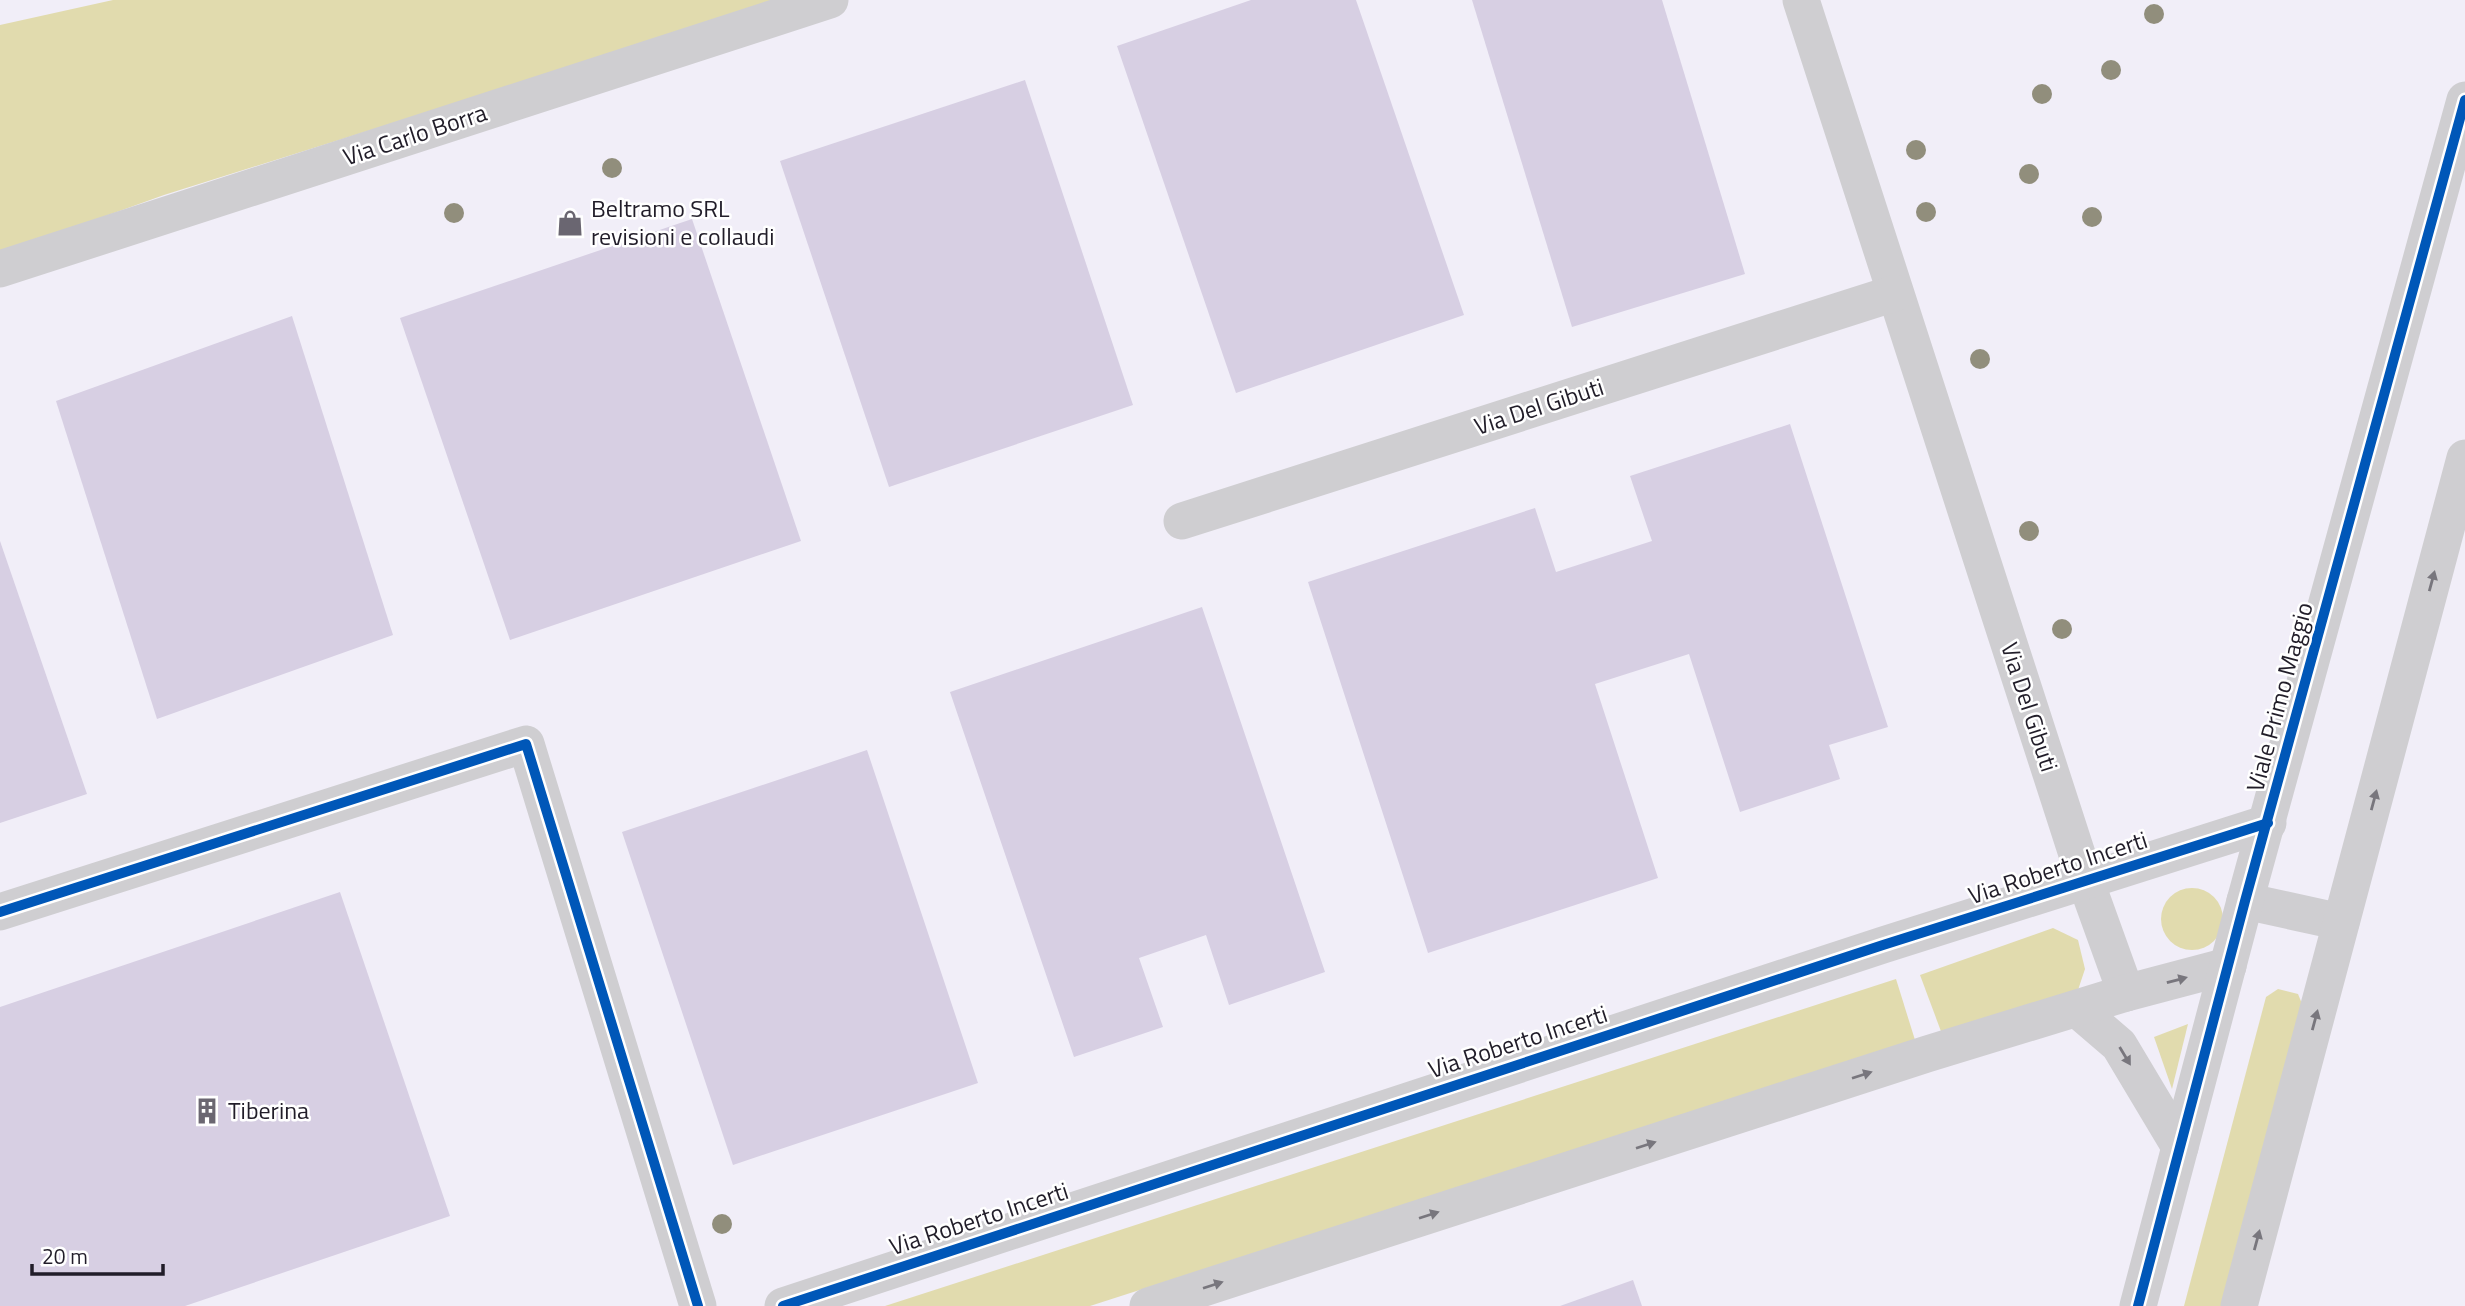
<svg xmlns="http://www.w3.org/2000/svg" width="2465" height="1306" font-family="'Titillium Web',sans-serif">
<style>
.green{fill:#e1dbae}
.building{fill:#d7cfe3}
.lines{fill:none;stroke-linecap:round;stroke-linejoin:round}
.minor{stroke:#cfced1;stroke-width:37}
.cycleway-casing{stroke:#fff;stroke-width:15}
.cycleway{stroke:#0057b8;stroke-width:10}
.tree{fill:#918e7c}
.oneway{fill:#78767d}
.labels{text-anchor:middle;stroke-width:5;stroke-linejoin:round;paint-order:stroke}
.street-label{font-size:24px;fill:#211d29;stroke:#fff}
.poi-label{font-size:24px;fill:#211d29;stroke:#fff;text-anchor:start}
</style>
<rect width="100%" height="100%" fill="#f1eef8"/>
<!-- green -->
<g class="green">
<path d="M113,0H784L164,195L0,254V25Z"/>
<circle cx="2192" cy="919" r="31"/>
<path d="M2053,928L2078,940L2085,969L2078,990L1942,1034L1920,975Z"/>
<path d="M1896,979L1915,1040L1090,1306H885Z"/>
<path d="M2278,989L2298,994L2305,1011L2226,1306H2184L2266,997Z"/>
<path d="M2188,1024L2172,1089L2154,1037Z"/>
</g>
<!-- building -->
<g class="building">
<path d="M1251,0H1356L1464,315L1236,393L1117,46Z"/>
<path d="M1472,0H1662L1745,274L1572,327Z"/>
<path d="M1025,80L1133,405L889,487L780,161Z"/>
<path d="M692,219L801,541L510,640L400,318Z"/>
<path d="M292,316L393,635L157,719L56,401Z"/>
<path d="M1790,424L1888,727L1829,745L1840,779L1740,812L1689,654L1595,684L1658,878L1428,953L1308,582L1535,508L1556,572L1652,541L1630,476Z"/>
<path d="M0,541L87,794L0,823Z"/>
<path d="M1202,607L1325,972L1229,1005L1206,935L1139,958L1163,1027L1074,1057L950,692Z"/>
<path d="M867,750L978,1083L733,1165L622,832Z"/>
<path d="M340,892L450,1216L185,1306H0V1007Z"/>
<path d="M1633,1280L1642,1306H1560Z"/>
</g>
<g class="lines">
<!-- minor -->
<g class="minor">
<path d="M1801,0L2086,882L2126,993"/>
<path d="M0,269L830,0"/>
<path d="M1182,521L1895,293"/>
<path d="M2245,901L2341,922"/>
<path d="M0,912L526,744L698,1306"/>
<path d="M2077,1009L2119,1045L2180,1147"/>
<path d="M783,1306L1883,945L2268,823"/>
<path d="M1148,1306L1927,1054L2126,993L2228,966"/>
<path d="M2138,1306L2245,901L2465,100"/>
<path d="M2239,1306L2465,458"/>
</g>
<!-- cycleway casing -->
<g class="cycleway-casing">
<g id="cycleway">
<path d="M0,912L526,744L698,1306"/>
<path d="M783,1306L1883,945L2268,823"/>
<path d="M2138,1306L2245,901L2465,100"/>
</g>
</g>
<!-- cycleway -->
<use href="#cycleway" class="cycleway"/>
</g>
<!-- trees -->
<g class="tree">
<circle cx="2154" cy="14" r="10"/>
<circle cx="2111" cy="70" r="10"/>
<circle cx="2042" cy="94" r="10"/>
<circle cx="1916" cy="150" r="10"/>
<circle cx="612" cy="168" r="10"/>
<circle cx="2029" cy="174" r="10"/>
<circle cx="1926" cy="212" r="10"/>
<circle cx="454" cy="213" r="10"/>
<circle cx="2092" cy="217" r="10"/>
<circle cx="1980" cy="359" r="10"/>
<circle cx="2029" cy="531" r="10"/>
<circle cx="2062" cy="629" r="10"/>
<circle cx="722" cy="1224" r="10"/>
</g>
<!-- one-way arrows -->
<defs><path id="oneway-solid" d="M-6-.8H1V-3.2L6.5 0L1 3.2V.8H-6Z" transform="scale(1.75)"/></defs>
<g class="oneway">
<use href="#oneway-solid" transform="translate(2432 581) rotate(-75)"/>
<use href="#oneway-solid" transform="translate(2374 800) rotate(-75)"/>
<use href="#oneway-solid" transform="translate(2177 980) rotate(-15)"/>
<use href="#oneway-solid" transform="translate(2315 1020) rotate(-75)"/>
<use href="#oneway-solid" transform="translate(2125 1056) rotate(59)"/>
<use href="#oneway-solid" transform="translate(1862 1075) rotate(-18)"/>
<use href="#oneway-solid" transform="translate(1646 1145) rotate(-18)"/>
<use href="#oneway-solid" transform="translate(1429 1215) rotate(-18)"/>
<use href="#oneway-solid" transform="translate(2257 1240) rotate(-75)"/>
<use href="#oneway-solid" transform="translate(1213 1285) rotate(-18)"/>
</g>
<!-- icons -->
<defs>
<g id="shop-bare" transform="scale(2.1)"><path d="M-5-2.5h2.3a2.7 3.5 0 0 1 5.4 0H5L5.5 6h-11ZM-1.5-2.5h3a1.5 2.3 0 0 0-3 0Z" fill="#6a6671" stroke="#fff" stroke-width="2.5" paint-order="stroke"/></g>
<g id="building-bare" transform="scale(2.1)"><path d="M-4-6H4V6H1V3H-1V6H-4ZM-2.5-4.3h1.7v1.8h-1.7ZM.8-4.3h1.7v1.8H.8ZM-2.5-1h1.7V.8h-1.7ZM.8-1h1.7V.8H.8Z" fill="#6a6671" stroke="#fff" stroke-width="2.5" paint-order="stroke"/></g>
</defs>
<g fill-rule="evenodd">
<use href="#shop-bare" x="570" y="223"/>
<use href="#building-bare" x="207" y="1111"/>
</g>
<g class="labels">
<!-- street labels -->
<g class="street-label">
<text transform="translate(415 135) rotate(-18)" y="8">Via Carlo Borra</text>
<text transform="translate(1539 407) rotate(-18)" y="8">Via Del Gibuti</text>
<text transform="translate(2280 697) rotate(-75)" y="8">Viale Primo Maggio</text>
<text transform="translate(2029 707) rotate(72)" y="8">Via Del Gibuti</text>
<text transform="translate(2058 868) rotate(-18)" y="8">Via Roberto Incerti</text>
<text transform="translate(1518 1042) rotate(-18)" y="8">Via Roberto Incerti</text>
<text transform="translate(979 1219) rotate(-18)" y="8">Via Roberto Incerti</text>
</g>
<!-- poi labels -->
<g class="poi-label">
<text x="591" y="217">Beltramo SRL<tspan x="591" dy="28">revisioni e collaudi</tspan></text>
<text x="228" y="1119">Tiberina</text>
</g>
</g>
<!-- scale -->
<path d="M32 1264v10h131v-10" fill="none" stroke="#211d29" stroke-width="3.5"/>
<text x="42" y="1264" font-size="21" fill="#211d29" stroke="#ffffff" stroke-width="5" paint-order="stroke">20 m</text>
</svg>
